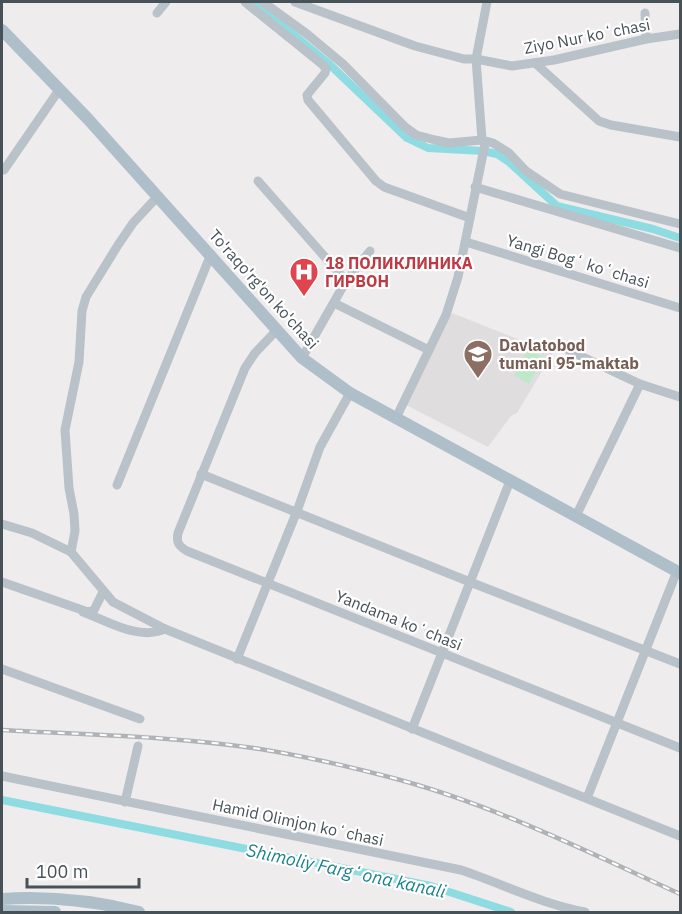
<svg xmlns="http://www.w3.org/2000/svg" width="682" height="914" font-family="'IBM Plex Sans',sans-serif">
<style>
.education{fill:#e0ddde}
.green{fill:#bee9c9}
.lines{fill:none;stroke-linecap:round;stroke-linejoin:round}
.canal{stroke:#8fdbe2;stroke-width:8}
.minor{stroke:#b9c2c8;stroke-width:9}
.major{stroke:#aebfc9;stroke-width:12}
.rail-casing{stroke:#afb3b6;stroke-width:4.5}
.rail{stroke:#fff;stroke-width:2;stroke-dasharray:7;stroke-linecap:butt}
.labels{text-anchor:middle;stroke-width:4.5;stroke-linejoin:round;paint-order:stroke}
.street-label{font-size:16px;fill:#475258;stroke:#fff}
.health-label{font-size:16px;font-weight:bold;fill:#be3a42;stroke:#fff;text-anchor:start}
.education-label{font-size:16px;font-weight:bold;fill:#785e54;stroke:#fff;text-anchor:start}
.water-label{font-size:18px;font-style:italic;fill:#19818a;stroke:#fff}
</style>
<rect width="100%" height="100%" fill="#efeced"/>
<!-- education -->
<path class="education" d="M452,313L553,353L517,413L511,416L488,447L406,405Z"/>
<!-- green -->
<path class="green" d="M528,349L543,358L529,384L514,375Z"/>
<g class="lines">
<!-- canal -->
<g class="canal">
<path d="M254,2L328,63L407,138L428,148L483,151L497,154L509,162L557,206L653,229L680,238"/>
<path d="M2,800L431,886L511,912"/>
</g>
<!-- minor -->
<g class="minor">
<path d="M245,2L323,65L326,69L325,73L307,95L308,100L376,181L384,187L470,218"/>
<path d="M263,2L307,34L343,64L405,127L416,135L435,140L449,143L482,140L493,143L509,153L526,171L560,194L680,224"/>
<path d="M295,2L415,46L464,59H476L512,66L554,60L646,39L680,34"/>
<path d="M157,13L166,2"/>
<path d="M645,13L646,39"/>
<path d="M535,63L599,121L611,125L680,137"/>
<path d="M4,170L59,90"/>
<path d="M258,181L346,281"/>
<path d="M475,187L680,248"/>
<path d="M466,242L680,308"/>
<path d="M334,303L429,350"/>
<path d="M276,331L255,353L245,368L178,533C176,543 179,546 187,551L680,748"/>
<path d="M568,350L640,384L680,397"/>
<path d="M302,358L346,281L370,251"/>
<path d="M396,418L446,315L458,277L485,144L482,140L476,59L487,2"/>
<path d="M201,474L470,582L680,664"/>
<path d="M117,485L211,254"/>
<path d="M576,516L640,384"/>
<path d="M2,524L32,533L71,552L113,602L165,629L680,836"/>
<path d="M71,552L75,531L74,514L69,488L65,430L79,362L82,311L86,297L118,245L133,223L158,196"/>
<path d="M2,582L88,612L94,610L103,592"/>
<path d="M83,612C108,621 139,641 165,629"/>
<path d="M237,659L297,511L320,447L350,393"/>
<path d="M2,669L140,719"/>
<path d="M412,729L510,481"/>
<path d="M2,776L461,870C503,884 542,904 585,912"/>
<path d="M587,798L677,571"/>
<path d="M125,802L138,746"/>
</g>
<!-- major -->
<g class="major">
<path d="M2,30L88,119L302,358L350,393L680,573"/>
<path d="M2,899C47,896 95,901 139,912"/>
<path d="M2,911L55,912"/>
</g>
<!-- rail casing -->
<g class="rail-casing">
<path id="rail" d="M2,730C87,735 175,736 260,749C303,756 347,766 389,777C490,803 586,851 680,894"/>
</g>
<!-- rail -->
<use href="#rail" class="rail"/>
</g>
<!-- icons -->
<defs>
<g id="hospital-pin" transform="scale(1.5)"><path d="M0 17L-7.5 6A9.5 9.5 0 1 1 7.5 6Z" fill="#e0444e" stroke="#fff"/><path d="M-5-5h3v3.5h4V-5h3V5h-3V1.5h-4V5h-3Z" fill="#fff"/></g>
<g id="school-pin" transform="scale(1.5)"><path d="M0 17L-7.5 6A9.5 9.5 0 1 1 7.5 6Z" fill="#8d6e63" stroke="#fff"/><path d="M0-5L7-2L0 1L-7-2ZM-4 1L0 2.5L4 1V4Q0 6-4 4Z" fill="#fff"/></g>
</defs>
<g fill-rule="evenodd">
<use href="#hospital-pin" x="304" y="272"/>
<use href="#school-pin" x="478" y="354"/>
</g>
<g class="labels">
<!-- street labels -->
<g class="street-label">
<text transform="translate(587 36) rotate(-11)" y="6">Ziyo Nur koʻchasi</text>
<text transform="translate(578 261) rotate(17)" y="6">Yangi Bogʻ koʻchasi</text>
<text transform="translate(264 289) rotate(48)" y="6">To'raqo'rg'on ko'chasi</text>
<text transform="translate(399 620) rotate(22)" y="6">Yandama koʻchasi</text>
<text transform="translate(298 822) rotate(12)" y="6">Hamid Olimjon koʻchasi</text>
</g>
<!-- health labels -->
<g class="health-label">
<text x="325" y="269">18 ПОЛИКЛИНИКА<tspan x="325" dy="18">ГИРВОН</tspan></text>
</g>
<!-- education labels -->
<g class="education-label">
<text x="499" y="351">Davlatobod<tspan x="499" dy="18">tumani 95-maktab</tspan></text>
</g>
<!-- water labels -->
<g class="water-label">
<text transform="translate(346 871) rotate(12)" y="6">Shimoliy Fargʻona kanali</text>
</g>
</g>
<!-- border -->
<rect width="682" height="914" fill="none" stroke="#475258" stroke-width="6"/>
<!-- scale -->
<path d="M27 878v9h112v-9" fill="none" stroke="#475258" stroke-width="3"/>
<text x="36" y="878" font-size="18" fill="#475258" stroke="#ffffff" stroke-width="4.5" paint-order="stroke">100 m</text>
</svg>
